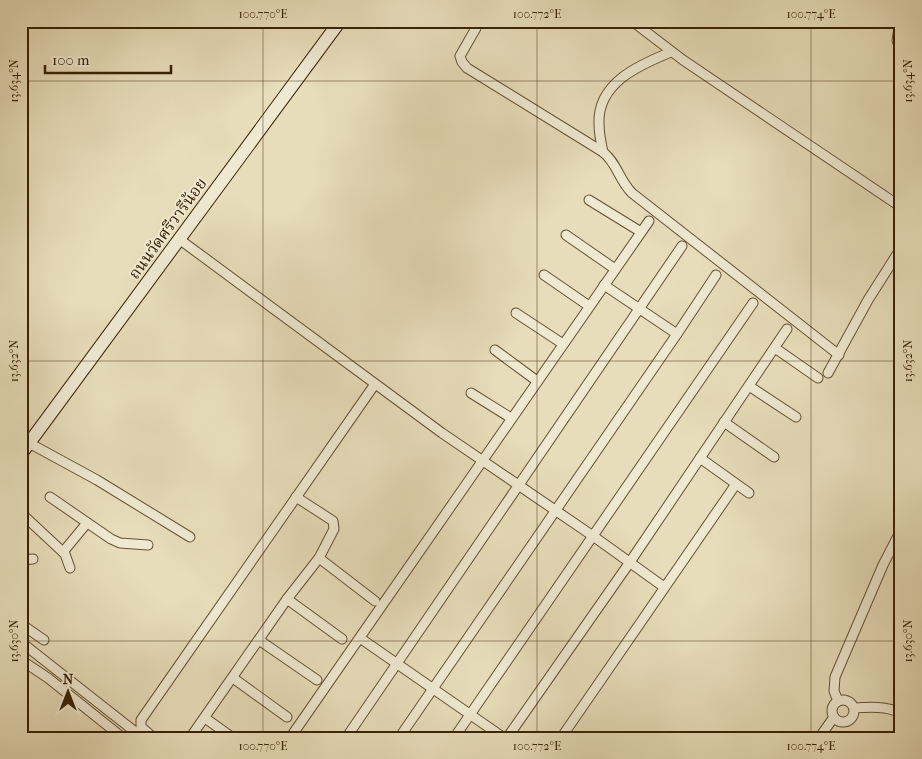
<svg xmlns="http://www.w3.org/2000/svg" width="922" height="759" font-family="'IM FELL French Canon','Noto Serif Thai',serif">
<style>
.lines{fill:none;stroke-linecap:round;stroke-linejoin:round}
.minor-casing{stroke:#655132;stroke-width:11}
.secondary-casing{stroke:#3a2204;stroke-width:14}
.minor{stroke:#efe9d2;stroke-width:9}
.secondary{stroke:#efe9d2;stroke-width:12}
.ticks{fill:none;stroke:#3a2204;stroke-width:1;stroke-opacity:0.45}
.labels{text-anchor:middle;stroke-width:4;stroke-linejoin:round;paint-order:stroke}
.street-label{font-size:16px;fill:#3a2204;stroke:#efe9d2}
.neatline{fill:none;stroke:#3a2204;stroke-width:2}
.ticks-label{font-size:12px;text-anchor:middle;fill:#3a2204}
</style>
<rect width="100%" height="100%" fill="#e7ddba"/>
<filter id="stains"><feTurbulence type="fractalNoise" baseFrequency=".004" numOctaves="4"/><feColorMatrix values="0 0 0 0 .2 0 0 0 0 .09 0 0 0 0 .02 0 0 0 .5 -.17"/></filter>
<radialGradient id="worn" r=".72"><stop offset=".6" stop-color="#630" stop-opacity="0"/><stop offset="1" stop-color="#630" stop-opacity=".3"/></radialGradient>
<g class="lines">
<!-- minor casing -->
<g class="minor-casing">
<g id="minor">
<path d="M477,21L476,28L460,56L462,62L467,68L603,152C617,163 619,180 632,193L839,355"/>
<path d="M632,21L683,60L901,207"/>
<path d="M897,41L900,21"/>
<path d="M603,152C601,143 599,133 599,124C597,83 639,65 671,52"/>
<path d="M589,200L641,232"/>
<path d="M566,235L615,269"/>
<path d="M179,239L442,433L593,536L664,587"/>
<path d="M544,275L589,306"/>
<path d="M604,285L677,334"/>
<path d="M516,313L563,344"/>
<path d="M775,348L818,378"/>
<path d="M495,350L537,381"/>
<path d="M828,373L868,300L901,248"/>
<path d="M749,386L796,417"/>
<path d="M471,393L511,418"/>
<path d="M724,422L774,457"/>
<path d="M29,443L97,480L190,537"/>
<path d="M700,458L749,493"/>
<path d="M50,497L111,539L120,543L148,545"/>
<path d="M21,513L65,554L70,568"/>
<path d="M63,552L87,523"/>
<path d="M319,558L375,601"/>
<path d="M21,560L33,559"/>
<path d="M287,599L342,639"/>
<path d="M21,624L44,640"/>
<path d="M360,638L504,738"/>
<path d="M259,640L317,680"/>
<path d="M21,642L143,738"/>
<path d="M21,660L48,678L123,738"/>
<path d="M233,678L287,717"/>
<circle cx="843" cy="711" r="11"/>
<path d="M838,701L834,691L835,677L883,565L901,530"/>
<path d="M854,708C869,707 887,706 901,713"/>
<path d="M205,718L233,738"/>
<path d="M154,738L141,727V720L375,384"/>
<path d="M190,738L287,599L319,558L334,529L333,521L296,497"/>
<path d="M290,738L649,221"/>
<path d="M346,738L682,246"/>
<path d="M399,738L677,334L716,275"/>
<path d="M454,738L753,303"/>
<path d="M507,738L630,562L787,329"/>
<path d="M561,738L736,484"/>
<path d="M819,738L834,717"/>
</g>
</g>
<!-- secondary casing -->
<g class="secondary-casing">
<path id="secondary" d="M21,454L340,21"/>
</g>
<!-- minor -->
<use href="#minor" class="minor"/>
<!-- secondary -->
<use href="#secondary" class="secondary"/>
</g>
<!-- ticks -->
<path class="ticks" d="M263,21V738M537,21V738M811,21V738M21,81H901M21,361H901M21,641H901"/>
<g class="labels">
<!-- street labels -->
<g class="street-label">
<text transform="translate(167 228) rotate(-54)" y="6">ถนนวัดศรีวารีน้อย</text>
</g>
</g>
<!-- margin -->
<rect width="922" height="759" fill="none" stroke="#e7ddba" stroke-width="55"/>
<!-- north arrow -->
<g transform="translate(68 692)" stroke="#efe9d2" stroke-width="4" paint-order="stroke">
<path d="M0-4L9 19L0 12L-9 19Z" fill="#3a2204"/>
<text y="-8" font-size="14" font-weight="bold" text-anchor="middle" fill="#3a2204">N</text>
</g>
<!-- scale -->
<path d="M45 65v8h126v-8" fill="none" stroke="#3a2204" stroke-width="2.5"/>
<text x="52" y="65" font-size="15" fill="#3a2204" stroke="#efe9d2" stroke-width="4" paint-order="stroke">100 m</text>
<rect x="28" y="28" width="866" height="704" class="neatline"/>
<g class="ticks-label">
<text x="263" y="18">100.770°E</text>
<text x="537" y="18">100.772°E</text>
<text x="811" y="18">100.774°E</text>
<text transform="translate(14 81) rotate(-90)" y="4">13.634°N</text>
<text transform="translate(908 81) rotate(-90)" y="4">13.634°N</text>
<text transform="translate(14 361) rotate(-90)" y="4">13.632°N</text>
<text transform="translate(908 361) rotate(-90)" y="4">13.632°N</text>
<text transform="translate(14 641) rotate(-90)" y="4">13.630°N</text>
<text transform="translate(908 641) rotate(-90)" y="4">13.630°N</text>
<text x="263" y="750">100.770°E</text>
<text x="537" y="750">100.772°E</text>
<text x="811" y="750">100.774°E</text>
</g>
<rect width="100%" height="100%" filter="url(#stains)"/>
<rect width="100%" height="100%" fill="url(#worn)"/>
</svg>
